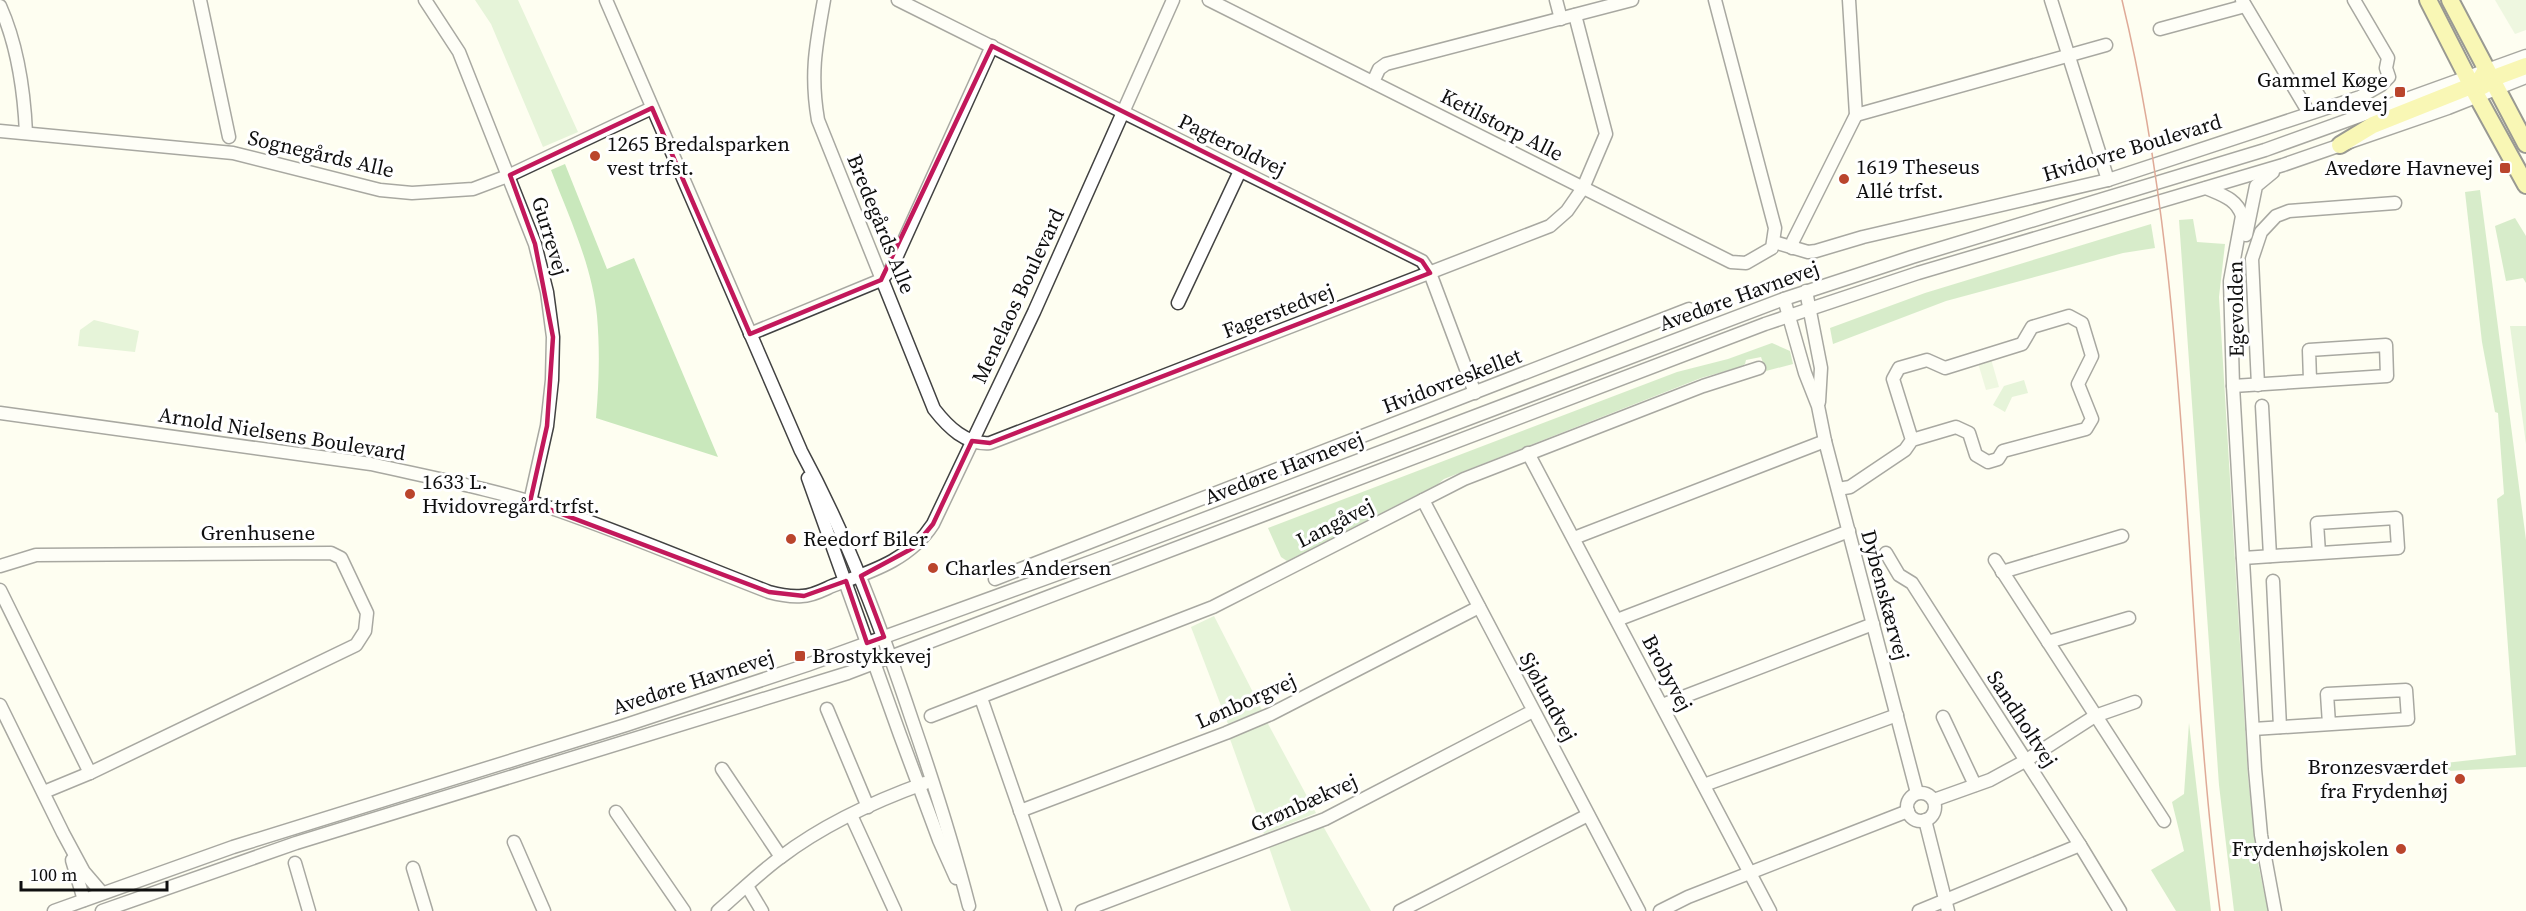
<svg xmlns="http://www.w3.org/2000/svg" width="2526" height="911" font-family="'Source Serif 4',serif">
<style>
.green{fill:#c9e8bc}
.forest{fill:#a9d89b}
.pitch{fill:#dcefcd}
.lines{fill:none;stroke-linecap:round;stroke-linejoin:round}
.minor-casing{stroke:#424242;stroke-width:15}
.major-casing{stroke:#202020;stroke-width:20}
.minor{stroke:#fff;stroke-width:12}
.major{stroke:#f3f06d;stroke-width:16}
.tram{stroke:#ba452c;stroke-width:1.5}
.marked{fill:none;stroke:#c2185b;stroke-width:4.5;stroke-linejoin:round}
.poi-dot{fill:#ba452c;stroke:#fff;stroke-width:2}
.labels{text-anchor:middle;stroke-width:6;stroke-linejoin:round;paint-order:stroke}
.poi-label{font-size:21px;fill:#0f0f0f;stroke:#fff;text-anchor:start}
.street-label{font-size:21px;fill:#0f0f0f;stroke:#fff}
</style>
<rect width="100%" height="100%" fill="#fefef1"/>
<!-- green -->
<g class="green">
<path d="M475,0H518L578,132L543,147L491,24Z"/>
<path d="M565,164L607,269L634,258L718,457L596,418C599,383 600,350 597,316C592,265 569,217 551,170Z"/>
<path d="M94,320L139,331L135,352L78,346L80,330Z"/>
<path d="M2510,326H2526V444Z"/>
<path d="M2024,380L2028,393L2012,397L2005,412L1993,405L2004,386Z"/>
<path d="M1214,616L1262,710L1228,724L1191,627Z"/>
<path d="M1267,722L1316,813L1264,834L1230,739Z"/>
<path d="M1323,826L1371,911H1291L1269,847Z"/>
</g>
<!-- forest -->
<g class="forest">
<path d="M2480,190L2526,540V767L2447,771L2445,763L2516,755L2497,499L2504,494L2498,413L2495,412L2482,342L2465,192Z"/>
<path d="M2515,218L2526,236V283L2523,278L2506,281L2495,226Z"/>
<path d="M2193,219L2197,242L2225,244L2219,297L2248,777L2257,858L2268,911H2234L2219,785L2179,220Z"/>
<path d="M2151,224L2155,248L2123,253L1946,301L1833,344L1830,328L1925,293Z"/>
<path d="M1772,343L1790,351L1793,364L1766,371L1761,357L1746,360L1745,364L1740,367L1701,378L1444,479L1438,484L1287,561L1281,557L1268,528L1677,372L1728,359Z"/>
<path d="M2189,723L2211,911H2176L2151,870L2184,851L2172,802L2184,794Z"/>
</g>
<!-- pitch -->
<g class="pitch">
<path d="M2495,0H2526V30L2515,34Z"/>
<path d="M1991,359L1999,387L1986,390L1978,363Z"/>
</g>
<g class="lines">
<!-- minor casing -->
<g class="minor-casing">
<g id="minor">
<path d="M200,0L229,137"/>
<path d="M425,0L459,52L535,244L547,292L553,337L552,380L547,426L530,502"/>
<path d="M606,0L801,451C848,538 882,630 913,723C934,784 953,844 969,906"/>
<path d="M824,0C816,45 810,74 818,120L934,409C948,427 966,445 990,443L1550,226L1567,211L1583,188L1606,134L1575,15"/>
<path d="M898,0L1422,261L1430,273L1475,393"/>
<path d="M1209,0L1731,262L1746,263L1772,248L1775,228L1715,0"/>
<path d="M1556,0L1561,19"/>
<path d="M2051,0L2108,180"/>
<path d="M2242,0L2309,113"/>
<path d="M0,6C18,46 24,89 26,133"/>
<path d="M2160,29L2245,6"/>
<path d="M1373,82L1379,69L1386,64L1632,0"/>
<path d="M1856,115L2106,45"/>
<path d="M0,131L233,153L380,190L412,193L473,189L510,175L652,108"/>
<path d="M2206,188C2222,195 2237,199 2242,216L2230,281L2233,386L2255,769L2261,835L2275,911"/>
<path d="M2246,235L2256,186L2273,172"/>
<path d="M1774,242L1808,252L1816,251L1863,237L2108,180L2360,97L2381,85L2389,77L2386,68L2388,58L2354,0"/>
<path d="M1792,248L1793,241L1856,115L1849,0"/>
<path d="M1806,291L1821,368L1819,402"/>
<path d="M1784,299L1805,373L1818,406L1825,441L1917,793"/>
<path d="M1178,303L1240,171"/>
<path d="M750,334L881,280L891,269L992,46"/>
<path d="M2258,385L2252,259L2261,232L2276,216L2289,211L2395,203"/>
<path d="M2233,386L2387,376L2386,345L2309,350L2310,380"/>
<path d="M2262,406L2270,556"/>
<path d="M0,413L371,464C433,478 497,490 557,510C629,535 699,565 769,592C780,595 790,597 802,596C812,596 823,590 832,586C870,572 910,560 933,524L1034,312L1173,0"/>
<path d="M1528,453L1770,911"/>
<path d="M808,478L900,735L939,840L956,878"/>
<path d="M1838,489L1850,487L1905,450L1912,440L1956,427L1969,433L1976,455L1988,462L1998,459L2003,451L2086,429L2092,419L2078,384L2092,356L2082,323L2069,316L2032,327L2022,344L1945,368L1927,360L1899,368L1893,379L1912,440"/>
<path d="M1423,500L1639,911"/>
<path d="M1574,538L1825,441"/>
<path d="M1886,553L1899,575L1912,583L2080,845L2120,911"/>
<path d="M2243,558L2398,548L2396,518L2317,523L2319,553"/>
<path d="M1995,560L2164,821"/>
<path d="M0,566L36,555L331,553L341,558L367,613L365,631L356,645L90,773L44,792"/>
<path d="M2002,572L2122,536"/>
<path d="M995,579L1689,309"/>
<path d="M2273,581L2280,727"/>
<path d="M0,590L90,773"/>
<path d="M1617,620L1849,531"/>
<path d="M2048,642L2129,618"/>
<path d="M981,698L1055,911"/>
<path d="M0,705L63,833L84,872L102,893"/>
<path d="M1662,705L1873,624"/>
<path d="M827,709L868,807"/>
<path d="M931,716L1213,607L1464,479L1703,386L1759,368"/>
<path d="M1943,717L1975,785"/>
<path d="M2253,729L2408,719L2406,690L2327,694L2329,724"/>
<path d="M722,769L781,857"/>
<path d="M1704,785L1897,715"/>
<circle cx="1921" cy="807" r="14"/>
<path d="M1934,800L1990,780L2025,761L2095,716L2135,702"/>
<path d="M1020,811L1226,733L1271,714L1479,607"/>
<path d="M616,812L684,911"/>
<path d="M851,815L895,911"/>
<path d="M1925,820L1948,911"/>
<path d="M514,842L544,911"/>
<path d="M72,860L84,900"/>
<path d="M295,863L309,911"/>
<path d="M413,868L426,911"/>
<path d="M747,886L762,911"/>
<path d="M54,911L233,847L626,725L807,665L1096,560L1784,299L1912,257L2265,150L2526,56"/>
<path d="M102,911L296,843L848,673L1765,324L1918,273L2283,165L2448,108L2526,77"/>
<path d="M718,911C739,893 759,873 781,857C823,825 875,801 925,783"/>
<path d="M1082,911L1325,819L1533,711"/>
<path d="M1400,911L1588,815"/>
<path d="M1660,911L1688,897L1908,811"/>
<path d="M1919,911L2080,845"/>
</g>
</g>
<!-- major casing -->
<g class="major-casing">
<g id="major">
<path d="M2428,0L2477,96L2526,185"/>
<path d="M2450,0L2526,144"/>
<path d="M2483,86L2491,79L2526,66"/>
<path d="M2340,145L2373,125L2471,86L2481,78L2486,70"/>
</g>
</g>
<!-- minor -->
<use href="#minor" class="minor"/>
<!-- major -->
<use href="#major" class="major"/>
<!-- tram -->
<path class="tram" d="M2122,0C2194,298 2181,608 2220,911"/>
</g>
<!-- marked area -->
<path d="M0 0H2526V911H0ZM992,46L1422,261L1430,273L990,443L972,441L933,524L913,548L861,576L884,637L867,643L846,581L804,596L769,592L530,502L547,426L553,337L535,244L510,175L652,108L750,334L881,280Z" fill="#fefef1" fill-opacity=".55" fill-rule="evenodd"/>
<path class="marked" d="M992,46L1422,261L1430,273L990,443L972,441L933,524L913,548L861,576L884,637L867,643L846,581L804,596L769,592L530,502L547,426L553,337L535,244L510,175L652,108L750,334L881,280Z"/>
<!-- markers -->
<g class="poi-dot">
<rect x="2394" y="86" width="12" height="12" rx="3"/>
<circle cx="595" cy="156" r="6"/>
<rect x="2499" y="162" width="12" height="12" rx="3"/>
<circle cx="1844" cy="179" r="6"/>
<circle cx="410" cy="494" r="6"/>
<circle cx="791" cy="539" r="6"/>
<circle cx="933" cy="568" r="6"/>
<rect x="794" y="650" width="12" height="12" rx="3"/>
<circle cx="2460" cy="779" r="6"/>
<circle cx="2401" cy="849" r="6"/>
</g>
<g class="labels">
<!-- poi labels -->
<g class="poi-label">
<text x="2388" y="87" text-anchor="end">Gammel Køge<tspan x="2388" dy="24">Landevej</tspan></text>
<text x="607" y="151">1265 Bredalsparken<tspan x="607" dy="24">vest trfst.</tspan></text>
<text x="1856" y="174">1619 Theseus<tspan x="1856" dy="24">Allé trfst.</tspan></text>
<text x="2493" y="175" text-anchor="end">Avedøre Havnevej</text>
<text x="422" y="489">1633 L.<tspan x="422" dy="24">Hvidovregård trfst.</tspan></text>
<text x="803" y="546">Reedorf Biler</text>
<text x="945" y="575">Charles Andersen</text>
<text x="812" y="663">Brostykkevej</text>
<text x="2448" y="774" text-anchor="end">Bronzesværdet<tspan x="2448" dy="24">fra Frydenhøj</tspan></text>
<text x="2389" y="856" text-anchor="end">Frydenhøjskolen</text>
</g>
<!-- street labels -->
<g class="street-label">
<text transform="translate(1502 125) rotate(27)" y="7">Ketilstorp Alle</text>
<text transform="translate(1232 145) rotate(26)" y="7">Pagteroldvej</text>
<text transform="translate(2132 148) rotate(-17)" y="7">Hvidovre Boulevard</text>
<text transform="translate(321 154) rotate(13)" y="7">Sognegårds Alle</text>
<text transform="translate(881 224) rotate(68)" y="7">Bredegårds Alle</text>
<text transform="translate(550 236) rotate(73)" y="7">Gurrevej</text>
<text transform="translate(1018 296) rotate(-65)" y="7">Menelaos Boulevard</text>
<text transform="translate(1739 296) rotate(-20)" y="7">Avedøre Havnevej</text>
<text transform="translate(2236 309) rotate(-91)" y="7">Egevolden</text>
<text transform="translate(1278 311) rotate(-21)" y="7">Fagerstedvej</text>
<text transform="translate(1452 381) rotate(-21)" y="7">Hvidovreskellet</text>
<text transform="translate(282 434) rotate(9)" y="7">Arnold Nielsens Boulevard</text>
<text transform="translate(1284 468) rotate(-21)" y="7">Avedøre Havnevej</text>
<text transform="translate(1335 523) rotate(-27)" y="7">Langåvej</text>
<text x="258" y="540">Grenhusene</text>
<text transform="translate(1885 595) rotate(75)" y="7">Dybenskærvej</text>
<text transform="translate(1667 673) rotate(62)" y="7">Brobyvej</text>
<text transform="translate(693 682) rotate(-18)" y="7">Avedøre Havnevej</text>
<text transform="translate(1548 697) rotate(62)" y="7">Sjølundvej</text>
<text transform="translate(1246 701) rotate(-24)" y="7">Lønborgvej</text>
<text transform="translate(2022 719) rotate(57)" y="7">Sandholtvej</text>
<text transform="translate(1304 803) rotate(-24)" y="7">Grønbækvej</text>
</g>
</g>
<!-- scale -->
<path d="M21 881v9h146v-9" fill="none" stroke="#0f0f0f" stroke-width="3"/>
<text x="30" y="881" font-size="18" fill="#0f0f0f" stroke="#ffffff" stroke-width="4.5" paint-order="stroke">100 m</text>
</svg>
